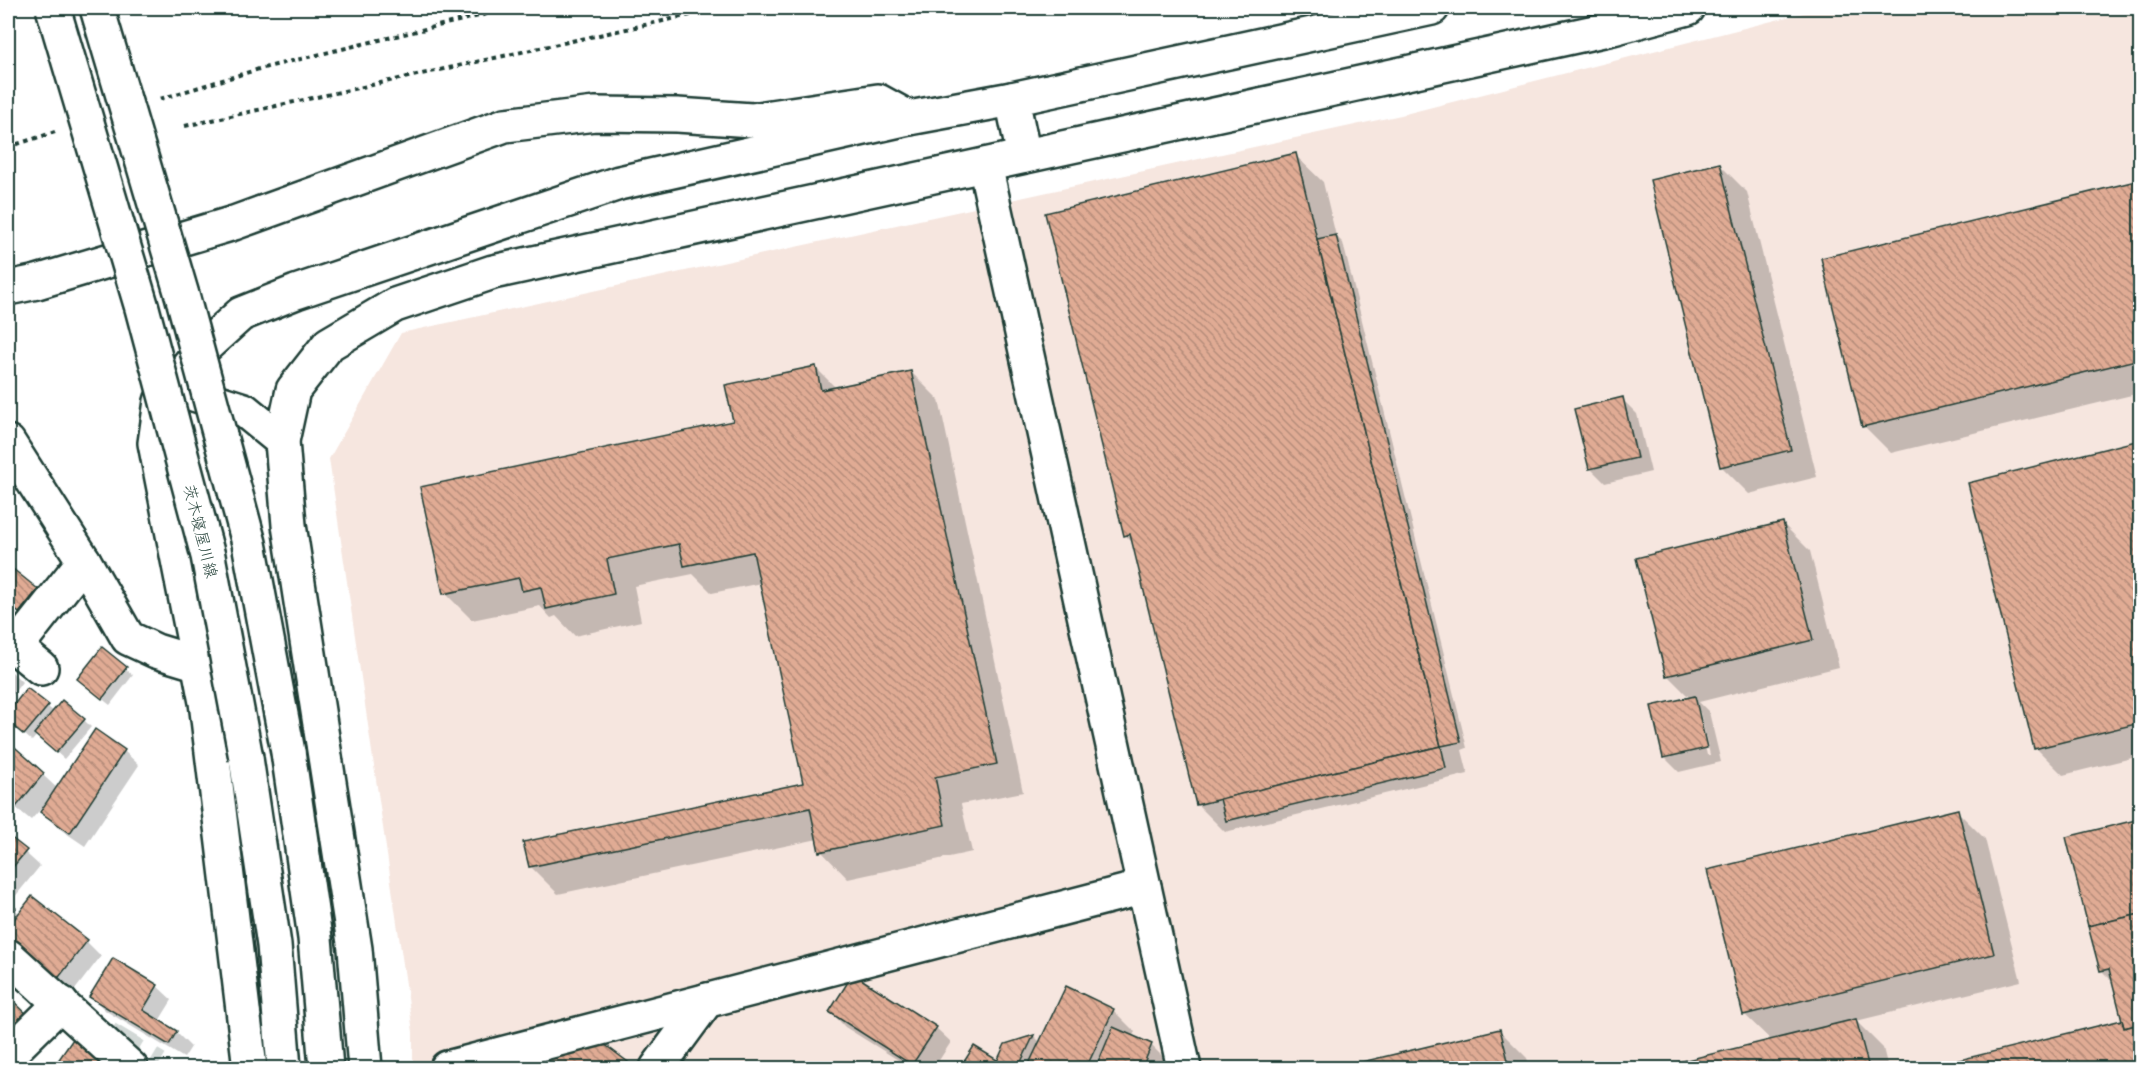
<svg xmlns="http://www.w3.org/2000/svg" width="2148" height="1076" font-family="Mali,'Klee One',sans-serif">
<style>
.built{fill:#f6e6df}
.shadow{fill:#0003;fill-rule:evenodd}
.building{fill:url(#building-back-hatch);stroke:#1f3d34;stroke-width:1.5}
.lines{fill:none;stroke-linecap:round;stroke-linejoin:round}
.minor-tunnel{stroke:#d2d8d6;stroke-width:33;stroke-dasharray:33 16;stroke-linecap:butt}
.minor-casing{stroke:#1f3d34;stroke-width:38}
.major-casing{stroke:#1f3d34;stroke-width:38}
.path{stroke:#1f3d34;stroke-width:4;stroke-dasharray:4.5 4.5;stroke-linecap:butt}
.minor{stroke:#fff;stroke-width:33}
.major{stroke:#fff;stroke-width:33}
.major-bridge-casing{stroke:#1f3d34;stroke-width:38;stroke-linecap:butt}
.major-bridge{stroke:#fff;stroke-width:33}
.labels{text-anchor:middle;stroke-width:5;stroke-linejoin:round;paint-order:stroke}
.street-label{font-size:16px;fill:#1f3d34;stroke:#fff}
</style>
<defs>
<pattern id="building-back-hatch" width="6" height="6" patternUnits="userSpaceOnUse" patternTransform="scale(1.5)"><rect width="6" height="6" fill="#e0ab94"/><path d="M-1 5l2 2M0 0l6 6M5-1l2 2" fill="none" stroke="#b58c7a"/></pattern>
</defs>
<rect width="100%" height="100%" fill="#fff"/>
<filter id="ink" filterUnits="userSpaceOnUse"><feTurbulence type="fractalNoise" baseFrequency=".0167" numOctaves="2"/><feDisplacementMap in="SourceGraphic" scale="12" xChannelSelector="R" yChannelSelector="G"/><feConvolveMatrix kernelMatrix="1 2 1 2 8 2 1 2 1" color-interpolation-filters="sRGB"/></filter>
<g filter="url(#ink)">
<!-- built -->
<path class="built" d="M1823,8H2140V1068H413V1032L329,459L401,333L1401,115Z"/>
<!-- shadow -->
<g class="shadow">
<path d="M1295,155L1323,182L1336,236L1343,243L1467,748L1462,750L1468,774L1225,832L1197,804L1134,544L1125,535Z"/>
<path d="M1720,165L1747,192L1817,477L1749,494L1721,466Z"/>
<path d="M2140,182V393L1891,453L1864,426L1822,260Z"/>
<path d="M815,367L836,388L911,372L939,400L1023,792L961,804L972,852L848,879L821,851L818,839L558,894L530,866L805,784L761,583L712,593L693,574L634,586L641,621L575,636L556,616L551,618L540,606L472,620L445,593L735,422Z"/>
<path d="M1622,399L1637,414L1651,472L1605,483L1591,469Z"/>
<path d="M2140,442V756L2063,775L2036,748L1970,484Z"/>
<path d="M1782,523L1810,551L1839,667L1699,702L1709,712L1721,762L1679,772L1665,758L1690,698L1667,675ZM1697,712H1700L1710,755H1707Z"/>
<path d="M8,567L44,597L27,619L8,604Z"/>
<path d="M102,649L133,675L110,705L86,686Z"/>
<path d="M8,668L22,682L8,701Z"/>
<path d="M27,690L54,712L84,720L91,727L64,759L37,735L32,741L8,720V714Z"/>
<path d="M8,743L58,789L124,751L139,765L85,846L57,827L42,812L47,804L46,803L31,820L15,807L10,813L8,812Z"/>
<path d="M1957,811L1985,839L2021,981L1856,1021L1883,1048L1888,1068H1660L1772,1041L1744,1014Z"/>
<path d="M2140,820V1068H1950L1949,1065L2125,1025L2114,983L2101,970L2068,838Z"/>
<path d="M9,838L40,866L9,904L20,914L32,898L87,942L101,956L71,995L8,944V841Z"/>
<path d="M157,986L172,1000L159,1021L176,1032L191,1047L184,1058L106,1011L91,996Z"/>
<path d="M1113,1010L1135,1032L1132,1037L1151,1045L1166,1060L1162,1068H962L974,1048L998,1062L1006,1045L1034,1036L1041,1043Z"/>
<path d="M831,1012L936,1028L951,1042L934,1068H911L845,1027Z"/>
<path d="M1500,1031L1527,1058L1530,1068H1344Z"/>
<path d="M74,1041L116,1068H55Z"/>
<path d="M600,1043L633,1068H519L524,1062Z"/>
</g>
<!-- building -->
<g class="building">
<path d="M1296,153L1441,746L1196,805L1130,534L1124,536L1045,213Z"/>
<path d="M1720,163L1791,450L1720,467L1650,180Z"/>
<path d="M2140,180V359L1862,427L1821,258Z"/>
<path d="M1336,235L1461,742L1441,746L1317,239Z"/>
<path d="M816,366L821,390L911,371L997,764L935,777L945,825L819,852L810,808L529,867L523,842L803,783L753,552L684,566L679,544L607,559L614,594L546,609L541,587L522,591L519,578L443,594L420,487L733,421L725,385Z"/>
<path d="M1623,397L1637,458L1589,469L1574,409Z"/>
<path d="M2140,440V723L2034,749L1968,483Z"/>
<path d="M1783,522L1813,640L1666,676L1636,558Z"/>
<path d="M8,565L38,589L19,613L8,604Z"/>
<path d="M102,647L127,667L102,699L77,679Z"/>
<path d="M27,688L49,705L24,735L8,722V712Z"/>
<path d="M1695,696L1707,748L1663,758L1651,706Z"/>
<path d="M62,700L85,719L56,753L34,734Z"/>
<path d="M95,729L125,750L70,833L40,812Z"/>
<path d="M8,741L44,773L16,807L8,800Z"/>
<path d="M1441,746L1446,768L1226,821L1220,799Z"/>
<path d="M1958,809L1994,954L1743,1015L1707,870Z"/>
<path d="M2140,819V914L2088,926L2066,837Z"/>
<path d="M9,836L27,850L8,873V838Z"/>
<path d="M32,896L88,940L56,981L8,943V927Z"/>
<path d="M8,901L16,908L8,918Z"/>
<path d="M2140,914V1024L2124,1028L2109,969L2100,971L2088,926Z"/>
<path d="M113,958L158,985L143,1010L177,1031L169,1045L89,997Z"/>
<path d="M853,974L937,1027L912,1065L829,1012Z"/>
<path d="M1066,986L1114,1009L1086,1068H1027Z"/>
<path d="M8,996L32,1019L8,1045Z"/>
<path d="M1856,1019L1869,1068H1654Z"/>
<path d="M2122,1020L2124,1028L2140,1024V1068H1948L1947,1063Z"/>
<path d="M1113,1027L1152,1044L1142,1068H1111L1098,1063Z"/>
<path d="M1500,1029L1510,1068H1337Z"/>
<path d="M1034,1035L1018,1068H994L1005,1044Z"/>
<path d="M73,1039L118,1068H53Z"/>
<path d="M600,1041L636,1068H517L523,1060Z"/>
<path d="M974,1046L997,1060L992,1068H960Z"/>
</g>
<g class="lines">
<!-- minor-tunnel -->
<path class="minor-tunnel" d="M107,1038L157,1068"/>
<!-- minor casing -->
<g class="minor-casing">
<g id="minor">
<path d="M1012,99L1024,156"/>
<path d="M985,165L1184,1068"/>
<path d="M8,288L37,282L234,223L505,125L595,114L677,115L752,120L878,101L909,118"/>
<path d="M187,392L244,410L282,441"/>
<path d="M8,442L84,561L128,638L156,651L199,664"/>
<path d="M8,641L41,668"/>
<path d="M16,647L84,561"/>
<path d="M8,956L131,1068"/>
<path d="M8,1055L61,1003"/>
<path d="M250,1068L206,702L155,443L161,401L200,351L241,314L296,292L619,183L909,118L1012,99L1432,8"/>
<path d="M365,1068L355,949L289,525L282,441L293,390L329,344L395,305L493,272L1613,28L1688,8"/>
<path d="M447,1068L1144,887"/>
<path d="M657,1068L707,1000"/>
</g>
</g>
<!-- major casing -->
<g class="major-casing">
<g id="major">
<path d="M288,752L315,938L326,1068"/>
<path d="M246,758L274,945L284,1068"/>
</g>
</g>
<!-- path -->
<g class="path">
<path d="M160,99L259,69L512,8"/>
<path d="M185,126L722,8"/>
<path d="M8,147L55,132"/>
</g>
<!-- minor -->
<use href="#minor" class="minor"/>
<!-- major -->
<use href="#major" class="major"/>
<!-- major-bridge casing -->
<g class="major-bridge-casing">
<g id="major-bridge">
<path d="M53,8L142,308L208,556L246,758"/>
<path d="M97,8L182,295L249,543L288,752"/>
</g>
</g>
<!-- major-bridge -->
<use href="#major-bridge" class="major-bridge"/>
</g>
</g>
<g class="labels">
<!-- street labels -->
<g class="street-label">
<text transform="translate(201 531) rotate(76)" y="6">茨木寝屋川線</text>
</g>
</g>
<!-- margin -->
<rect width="2148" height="1076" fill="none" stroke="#fff" stroke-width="30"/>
<rect x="15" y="15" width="2118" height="1046" fill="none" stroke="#1f3d34" stroke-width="2" filter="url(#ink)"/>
</svg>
